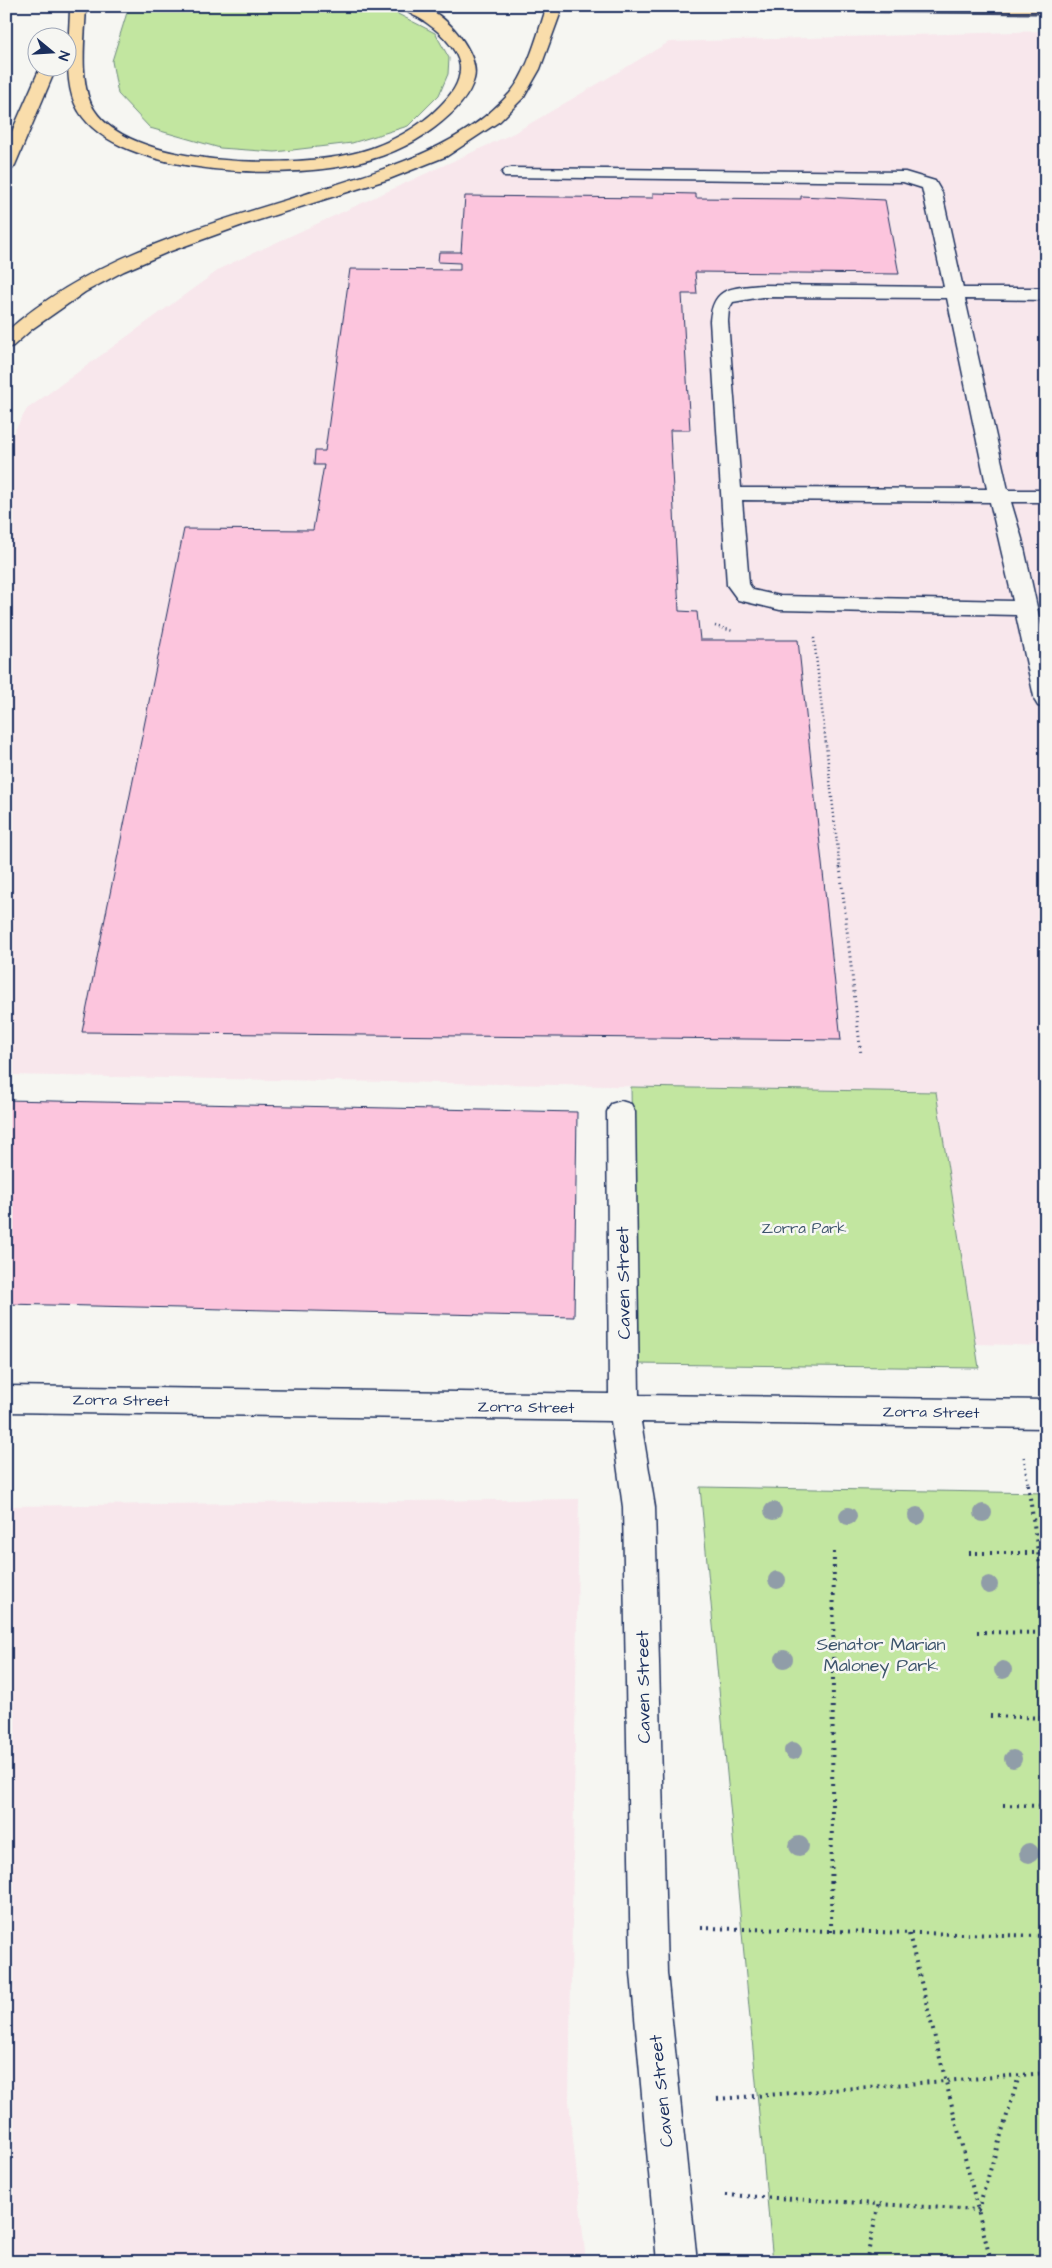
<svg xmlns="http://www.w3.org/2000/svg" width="1052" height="2268" font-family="'Architects Daughter',sans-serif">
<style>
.built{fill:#f8e7ec}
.green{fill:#c2e6a0;stroke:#6e8a7f}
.building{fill:#fcc5dd;stroke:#1b2f5e}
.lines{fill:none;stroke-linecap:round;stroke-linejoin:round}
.minor-casing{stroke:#1b2f5e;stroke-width:3}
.major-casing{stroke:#1b2f5e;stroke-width:3}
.highway-casing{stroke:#1b2f5e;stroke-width:3}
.path-far2{stroke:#1b2f5e;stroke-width:2.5;stroke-dasharray:1 3;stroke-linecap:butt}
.path-far1{stroke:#1b2f5e;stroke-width:3;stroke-dasharray:1 4;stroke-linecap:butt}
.path{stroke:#1b2f5e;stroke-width:4;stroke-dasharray:2 5;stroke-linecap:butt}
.minor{fill:#f6f6f2;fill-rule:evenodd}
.major{fill:#f9ddab;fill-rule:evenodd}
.highway{fill:#f9ddab;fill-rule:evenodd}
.tree{fill:#909da8}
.labels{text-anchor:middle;stroke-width:5;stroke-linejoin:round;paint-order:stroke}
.park-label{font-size:15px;fill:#3c546b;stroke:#f6f6f2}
.street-label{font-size:15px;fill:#1b2f5e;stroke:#f6f6f2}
.near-street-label{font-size:18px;fill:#1b2f5e;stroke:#f6f6f2}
.near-park-label{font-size:18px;fill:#3c546b;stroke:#f6f6f2}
</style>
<rect width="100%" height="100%" fill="#f6f6f2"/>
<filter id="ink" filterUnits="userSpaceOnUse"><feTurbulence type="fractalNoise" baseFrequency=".02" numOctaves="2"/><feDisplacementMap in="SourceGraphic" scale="10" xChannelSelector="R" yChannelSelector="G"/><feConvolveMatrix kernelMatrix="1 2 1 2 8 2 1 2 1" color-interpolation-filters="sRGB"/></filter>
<g filter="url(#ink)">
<!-- built -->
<g class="built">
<path d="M1046,31V1346L976,1344L936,1092L6,1075V446L27,409L223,267L514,133L669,42Z"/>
<path d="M579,1499L569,2101L586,2262H6V1506Z"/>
</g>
<!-- green -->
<g class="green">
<path d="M129,6H369L390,10L435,33L449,58L448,74L439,95L408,126L352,143L275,152L220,148L150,128L118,94L112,61Z"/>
<path d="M631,1087L936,1092L979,1368L635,1364Z"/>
<path d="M700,1487L1046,1493V2262H773Z"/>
</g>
<!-- building -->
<g class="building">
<path d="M653,193L696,194V198L801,199V196L885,200L899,274L695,272L697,294H682L690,430H670L679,611L697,612L700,640H798L841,1040L82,1032L184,529L313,530L324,465H314L315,451H325L350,269L460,270V263L438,262L439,252H461L465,196L653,198Z"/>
<path d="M6,1100L577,1112L574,1317L6,1304Z"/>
</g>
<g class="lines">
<!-- minor casing -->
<g class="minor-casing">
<g id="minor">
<path d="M511,168L905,172L935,181L942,193L963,288H1046V300L965,299L1008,490H1046V502H1011L1022,539L1046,648V708L1038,706L1035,701L1016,615L780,610L738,600L727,585L710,321C713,286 732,288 762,285L944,287L922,188L903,182L505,177L502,173L505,169ZM762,297L947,298L987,489L741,488L728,321L729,309L733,302ZM742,500L990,502L1013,601L780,596L753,590L749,584Z"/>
<path d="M621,1101L631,1104L635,1112L639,1395L1046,1400V1428L641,1422L655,1507L667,1973L697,2262H657L631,1973L623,1507L611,1421L6,1412V1386L609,1394L607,1112L611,1104Z"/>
</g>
</g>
<!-- major casing -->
<g class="major-casing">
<path id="major" d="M774,6H1046V13L781,11Z"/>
</g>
<!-- highway casing -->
<g class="highway-casing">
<g id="highway">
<path d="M70,6H86C85,35 79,78 91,104C122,170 300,169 359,152C388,144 419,128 440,106C451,95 461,83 460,66C457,46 436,28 419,18C413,15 405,12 401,6C406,6 414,5 419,6C444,10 481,54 474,79C469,99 450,116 434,128C409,147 379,159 348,165C282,179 107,177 75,104C63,77 70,35 70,6Z"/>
<path d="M547,6H563L540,69L524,97L500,121L447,156L389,179L240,226L168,252L124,271L85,292L32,329L13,346L6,348V332C90,257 202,226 306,194C378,171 458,151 510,93C528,72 538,32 547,6Z"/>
<path d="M40,68H56L15,165L12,169L6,170V145Z"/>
</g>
</g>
<!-- path-far2 -->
<g class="path-far2">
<path d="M715,626L733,631"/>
<path d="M814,638L840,869"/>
</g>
<!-- path-far1 -->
<g class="path-far1">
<path d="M840,867L861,1055"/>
<path d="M1024,1457L1028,1485"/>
</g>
<!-- path -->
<g class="path">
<path d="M1028,1484L1046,1606"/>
<path d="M969,1553H1038"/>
<path d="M977,1632L1046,1633"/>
<path d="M990,1716L1046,1718"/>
<path d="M1003,1805L1046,1806"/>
<path d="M701,1928L1046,1936"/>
<path d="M831,1932L834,1548"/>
<path d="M909,1934L991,2262"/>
<path d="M717,2099L1046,2073"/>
<path d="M726,2195L978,2210L1019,2076"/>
<path d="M866,2262L879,2203"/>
</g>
<!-- minor -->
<use href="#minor" class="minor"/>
<!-- major -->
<use href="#major" class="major"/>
<!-- highway -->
<use href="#highway" class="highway"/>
</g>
<!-- trees -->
<g class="tree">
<circle cx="773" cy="1511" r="9"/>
<circle cx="983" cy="1513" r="9"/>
<circle cx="848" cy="1516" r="9"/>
<circle cx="917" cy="1516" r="9"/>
<circle cx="777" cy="1580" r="9"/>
<circle cx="989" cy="1585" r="9"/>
<circle cx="784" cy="1659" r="9"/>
<circle cx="1003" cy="1670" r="9"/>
<circle cx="793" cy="1751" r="9"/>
<circle cx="1013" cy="1759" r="9"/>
<circle cx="799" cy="1846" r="10"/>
<circle cx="1029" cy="1853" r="10"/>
</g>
</g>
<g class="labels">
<!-- park labels -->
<g class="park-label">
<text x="804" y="1233">Zorra Park</text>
</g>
<!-- street labels -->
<g class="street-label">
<text transform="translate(121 1400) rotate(1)" y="5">Zorra Street</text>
<text transform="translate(526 1407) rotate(1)" y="5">Zorra Street</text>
<text transform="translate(931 1412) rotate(1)" y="5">Zorra Street</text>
</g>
<!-- near-street labels -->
<g class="near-street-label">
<text transform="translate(623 1283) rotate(-91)" y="6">Caven Street</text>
<text transform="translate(643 1687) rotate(-91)" y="6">Caven Street</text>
<text transform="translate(661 2091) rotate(-96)" y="6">Caven Street</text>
</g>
<!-- near-park labels -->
<g class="near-park-label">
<text x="881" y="1650">Senator Marian<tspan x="881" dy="21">Maloney Park</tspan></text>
</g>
</g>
<!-- margin -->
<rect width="1052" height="2268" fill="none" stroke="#f6f6f2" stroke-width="25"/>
<rect x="12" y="12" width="1027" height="2243" fill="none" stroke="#1b2f5e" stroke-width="2" filter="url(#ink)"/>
<!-- north arrow -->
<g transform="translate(52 52) rotate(108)"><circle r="24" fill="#f6f6f2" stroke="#9ea6b7"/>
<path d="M0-4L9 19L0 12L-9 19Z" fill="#1b2f5e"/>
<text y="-8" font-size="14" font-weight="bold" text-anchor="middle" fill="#1b2f5e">N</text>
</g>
</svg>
